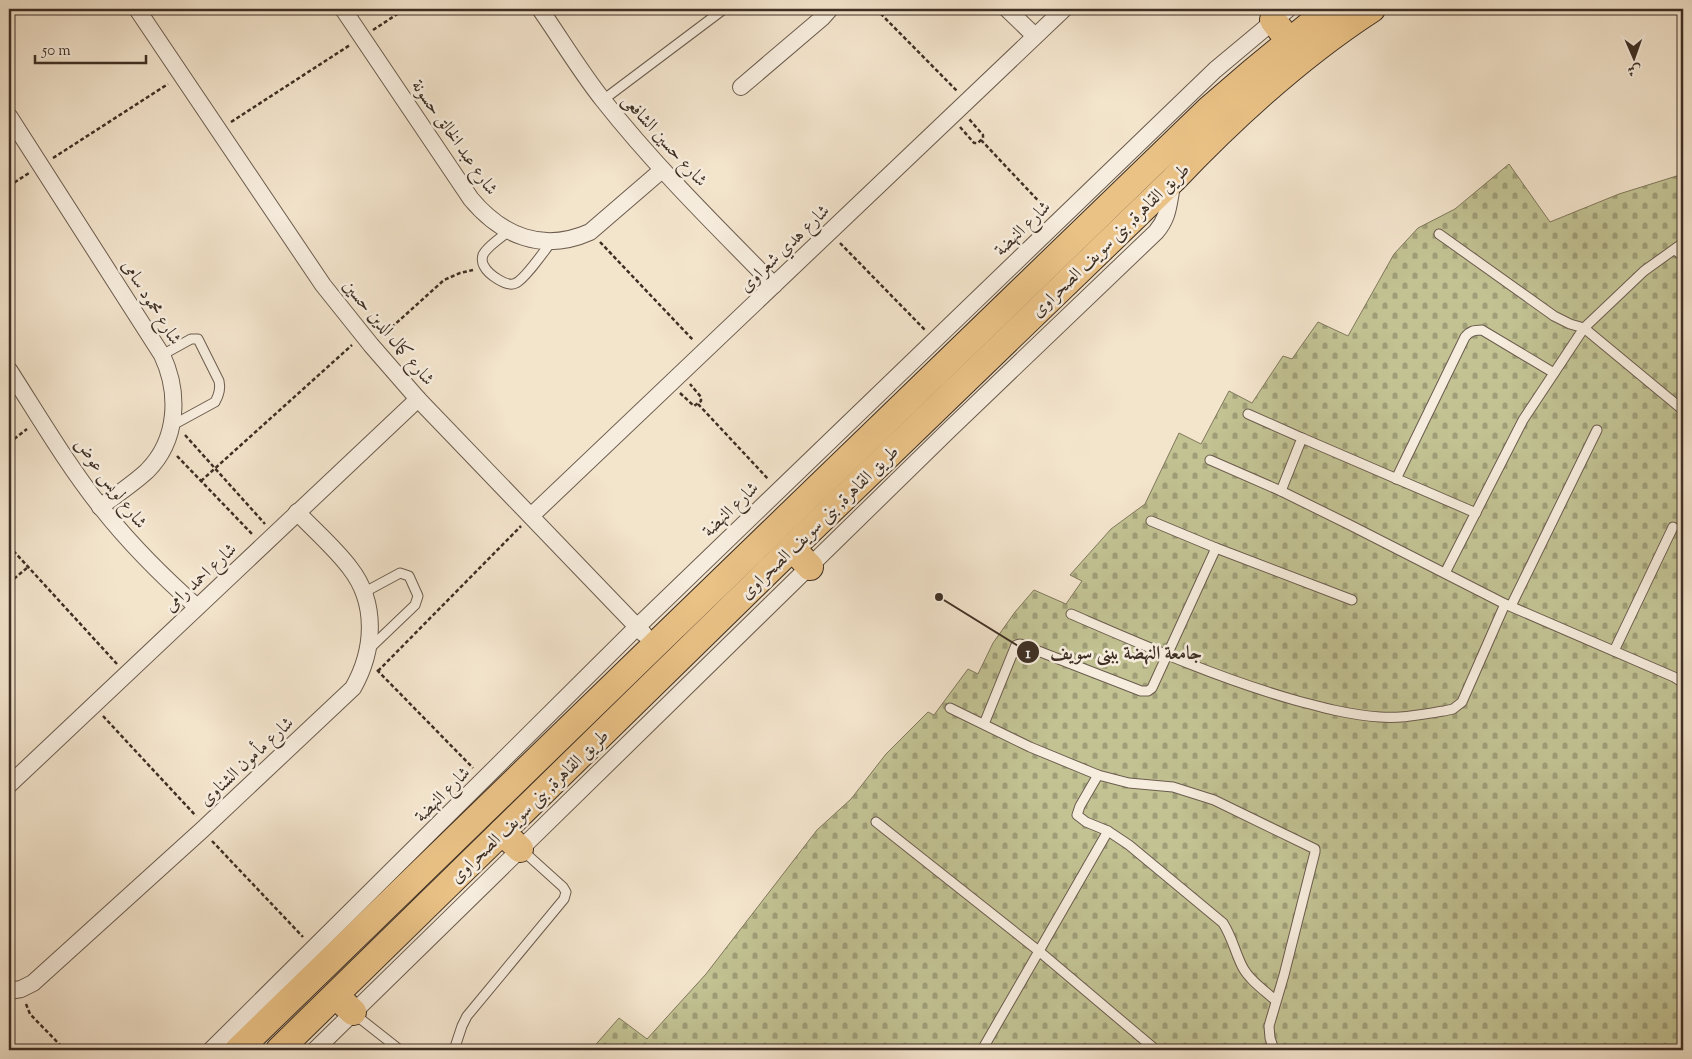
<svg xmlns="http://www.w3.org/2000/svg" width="1692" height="1059" font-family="'Sorts Mill Goudy',Amiri,serif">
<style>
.cemetery{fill:url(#cemetery-stones);stroke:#80785c}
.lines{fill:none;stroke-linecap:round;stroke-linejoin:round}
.service-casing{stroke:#6b5c4e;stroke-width:11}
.minor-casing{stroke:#6b5c4e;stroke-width:18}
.primary-casing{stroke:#3e2f24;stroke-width:28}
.path{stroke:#3e2f24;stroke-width:2.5;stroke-dasharray:4 2.5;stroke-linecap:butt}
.service{stroke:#f7edde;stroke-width:9}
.minor{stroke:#f7edde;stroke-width:16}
.primary{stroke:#eac286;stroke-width:26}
.labels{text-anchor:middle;stroke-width:5;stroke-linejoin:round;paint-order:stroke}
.street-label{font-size:18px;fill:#3e2f24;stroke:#f7edde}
.leader{fill:none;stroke:#3e2f24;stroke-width:2}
.callout-dot{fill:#3e2f24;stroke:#f7edde;stroke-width:2}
.mark-label{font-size:15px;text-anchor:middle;font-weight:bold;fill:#fff}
.callout-label{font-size:19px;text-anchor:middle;font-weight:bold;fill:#3e2f24;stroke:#f7edde;stroke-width:5;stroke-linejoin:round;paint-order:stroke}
</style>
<defs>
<pattern id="cemetery-stones" width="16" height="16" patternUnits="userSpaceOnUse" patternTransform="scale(1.25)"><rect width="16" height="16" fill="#c2c293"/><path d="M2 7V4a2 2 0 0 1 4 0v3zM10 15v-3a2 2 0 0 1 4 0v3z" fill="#9f9e78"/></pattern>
</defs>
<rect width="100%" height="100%" fill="#f3e4cc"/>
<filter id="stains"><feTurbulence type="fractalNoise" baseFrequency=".004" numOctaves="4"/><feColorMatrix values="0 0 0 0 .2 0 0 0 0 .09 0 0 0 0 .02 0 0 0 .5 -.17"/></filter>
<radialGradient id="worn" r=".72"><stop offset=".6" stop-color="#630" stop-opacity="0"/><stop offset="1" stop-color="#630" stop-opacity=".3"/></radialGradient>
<!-- cemetery -->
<path class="cemetery" d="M1509,164L1550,222L1619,194L1683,174V1050H591L619,1018L647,1039L706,974L817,830L851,799L886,754L928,712L934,715L968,669L978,674L993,643L1015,612L1034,590L1066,604L1082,581L1070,575L1111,529L1145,504L1179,433L1201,444L1229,391L1252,403L1283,356L1292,359L1318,322L1348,336L1394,254L1418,228L1455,209Z"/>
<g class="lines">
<!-- service casing -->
<g class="service-casing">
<g id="service">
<path d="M603,100L724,9"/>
<path d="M509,231C503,236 486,247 483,255C482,258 482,263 484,266C488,274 507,288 516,283C526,278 544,251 552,241"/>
<path d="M1439,234L1554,316L1570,324L1584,328L1683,410"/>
<path d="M1675,250L1683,256"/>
<path d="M162,355L191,339H198L219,381C221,389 219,395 215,402L171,426"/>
<path d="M1248,414L1302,438L1281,491"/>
<path d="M1302,438L1476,513"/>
<path d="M1210,460L1281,491L1350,525L1505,604L1674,677L1683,683"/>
<path d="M1396,479L1465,337C1470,331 1474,330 1482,330L1554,373"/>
<path d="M1216,548L1352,600"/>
<path d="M1445,573L1523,420L1584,328L1644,271L1683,243"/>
<path d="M363,593L400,573L409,576L418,596L415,605L369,649"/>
<path d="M1511,606L1597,430"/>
<path d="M1071,614C1143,645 1215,677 1291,699C1320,707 1349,715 1380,717C1401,719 1423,714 1444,711L1453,709L1462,702L1505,604"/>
<path d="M1614,651L1673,527"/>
<path d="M950,708L1030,747L1098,775L1129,783L1173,787L1214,800L1315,849V852L1284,975L1269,1026L1270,1038L1274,1050"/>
<path d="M984,724L1016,645L1020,644L1141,691H1148L1152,688L1216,548L1151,521"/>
<path d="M1098,775L1080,806L1077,815L1086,822L1108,831L1129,845L1223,923C1232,937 1235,952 1242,966C1249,980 1264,990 1275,1000"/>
<path d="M876,822L1040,952L1156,1050"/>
<path d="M353,1013L400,1050"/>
<path d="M454,1050L462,1026L467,1016L564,899L566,892L563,887L522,850"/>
<path d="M982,1050L1108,831"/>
</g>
</g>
<!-- minor casing -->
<g class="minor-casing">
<g id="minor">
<path d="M137,9L323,285L371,345L418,399L644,634"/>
<path d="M343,9L471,199C502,236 543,253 590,232L662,170"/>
<path d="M540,9C561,39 580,71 603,100C655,166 715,225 774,285"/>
<path d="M1007,9L1035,36"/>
<path d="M741,87L822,18L830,9"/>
<path d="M9,116L162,355C180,393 178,440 147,471C133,484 116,495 100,507"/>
<path d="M9,370C38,415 66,463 100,506C129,543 162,576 197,607"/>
<path d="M531,516L1064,9"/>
<path d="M9,785L418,399"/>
<path d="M9,991L21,989L33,983L202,830L353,688C374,651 378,604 350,568C336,549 314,530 297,512"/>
<path d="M211,1050L637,627L1215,70L1288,9"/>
<path d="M315,1050L949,430L1156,232C1170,216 1168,202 1173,182"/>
</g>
</g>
<!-- primary casing -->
<g class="primary-casing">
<g id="primary">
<path d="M1273,20L1289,41"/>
<path d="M792,548L810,567"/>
<path d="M502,832L520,849"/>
<path d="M336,996L353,1012"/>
<path d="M238,1050L655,645L1209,109L1252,72L1329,9"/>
<path d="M279,1050L792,548L1173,180C1233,117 1298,57 1372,9"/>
</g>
</g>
<!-- path -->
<g class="path">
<path d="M876,9L957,91"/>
<path d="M373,30L405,9"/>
<path d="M231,122L350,45"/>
<path d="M960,127L974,143H978L983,138V135L969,119"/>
<path d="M981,140L1047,210"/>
<path d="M53,158L168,84"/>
<path d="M9,186L29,173"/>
<path d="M600,242L694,341"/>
<path d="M840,243L925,330"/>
<path d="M382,336L444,280L460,273L473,270"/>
<path d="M680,393L694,406L701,401V397L690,384"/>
<path d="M698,404L769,480"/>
<path d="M185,435L265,524"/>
<path d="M9,443L27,429"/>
<path d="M177,456L253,535"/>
<path d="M201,481L352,345"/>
<path d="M9,546L117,664"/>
<path d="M9,583L28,567"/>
<path d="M377,670L473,768"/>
<path d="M378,671L521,526"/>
<path d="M103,716L196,816"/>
<path d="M212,841L303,937"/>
<path d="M26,1004L30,1014L65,1050"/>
</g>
<!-- service -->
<use href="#service" class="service"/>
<!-- minor -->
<use href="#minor" class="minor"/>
<!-- primary -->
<use href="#primary" class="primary"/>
</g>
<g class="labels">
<!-- street labels -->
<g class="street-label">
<text transform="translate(455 137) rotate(55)" y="6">شارع عبد الخالق حسونة</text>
<text transform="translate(665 140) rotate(48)" y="6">شارع حسين الشافعى</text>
<text transform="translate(1022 228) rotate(-44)" y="6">شارع النهضة</text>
<text transform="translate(1110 240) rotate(-44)" y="6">طريق القاهرة, بنى سويف الصحراوى</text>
<text transform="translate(784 248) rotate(-44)" y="6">شارع هدي شعراوى</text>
<text transform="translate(152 302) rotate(58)" y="6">شارع محمود سامى</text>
<text transform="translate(389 332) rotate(50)" y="6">شارع كمال الدين حسين</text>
<text transform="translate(111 483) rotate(53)" y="6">شارع لويس عوض</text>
<text transform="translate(730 509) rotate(-44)" y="6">شارع النهضة</text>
<text transform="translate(819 522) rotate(-44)" y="6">طريق القاهرة, بنى سويف الصحراوى</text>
<text transform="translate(200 577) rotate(-43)" y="6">شارع احمد رامى</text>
<text transform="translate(246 761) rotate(-43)" y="6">شارع مأمون الشناوى</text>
<text transform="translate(442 794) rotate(-45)" y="6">شارع النهضة</text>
<text transform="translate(529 806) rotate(-44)" y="6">طريق القاهرة, بنى سويف الصحراوى</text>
</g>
</g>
<!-- callouts -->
<path class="leader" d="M939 597L1028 652"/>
<g class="callout-dot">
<circle cx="939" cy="597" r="5"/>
<circle cx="1028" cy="652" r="12"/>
</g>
<g class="mark-label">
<text x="1028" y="658">1</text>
</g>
<g class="callout-label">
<text x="1126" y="659">جامعة النهضة ببنى سويف</text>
</g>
<!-- margin -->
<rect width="1692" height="1059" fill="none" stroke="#f3e4cc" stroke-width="30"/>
<rect x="10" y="10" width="1672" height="1039" fill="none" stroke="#3e2f24" stroke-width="2.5"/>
<rect x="15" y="15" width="1662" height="1029" fill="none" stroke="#3e2f24"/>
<!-- north arrow -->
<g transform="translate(1634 58) rotate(178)" stroke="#f7edde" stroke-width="4" paint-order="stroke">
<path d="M0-4L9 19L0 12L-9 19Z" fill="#3e2f24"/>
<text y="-8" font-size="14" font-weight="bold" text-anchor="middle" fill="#3e2f24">ش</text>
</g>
<!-- scale -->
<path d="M35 55v8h111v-8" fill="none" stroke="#3e2f24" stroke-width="2.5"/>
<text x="42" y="55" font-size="15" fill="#3e2f24" stroke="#f7edde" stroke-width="4" paint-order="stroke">50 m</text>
<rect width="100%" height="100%" filter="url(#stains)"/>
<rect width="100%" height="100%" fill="url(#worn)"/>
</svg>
